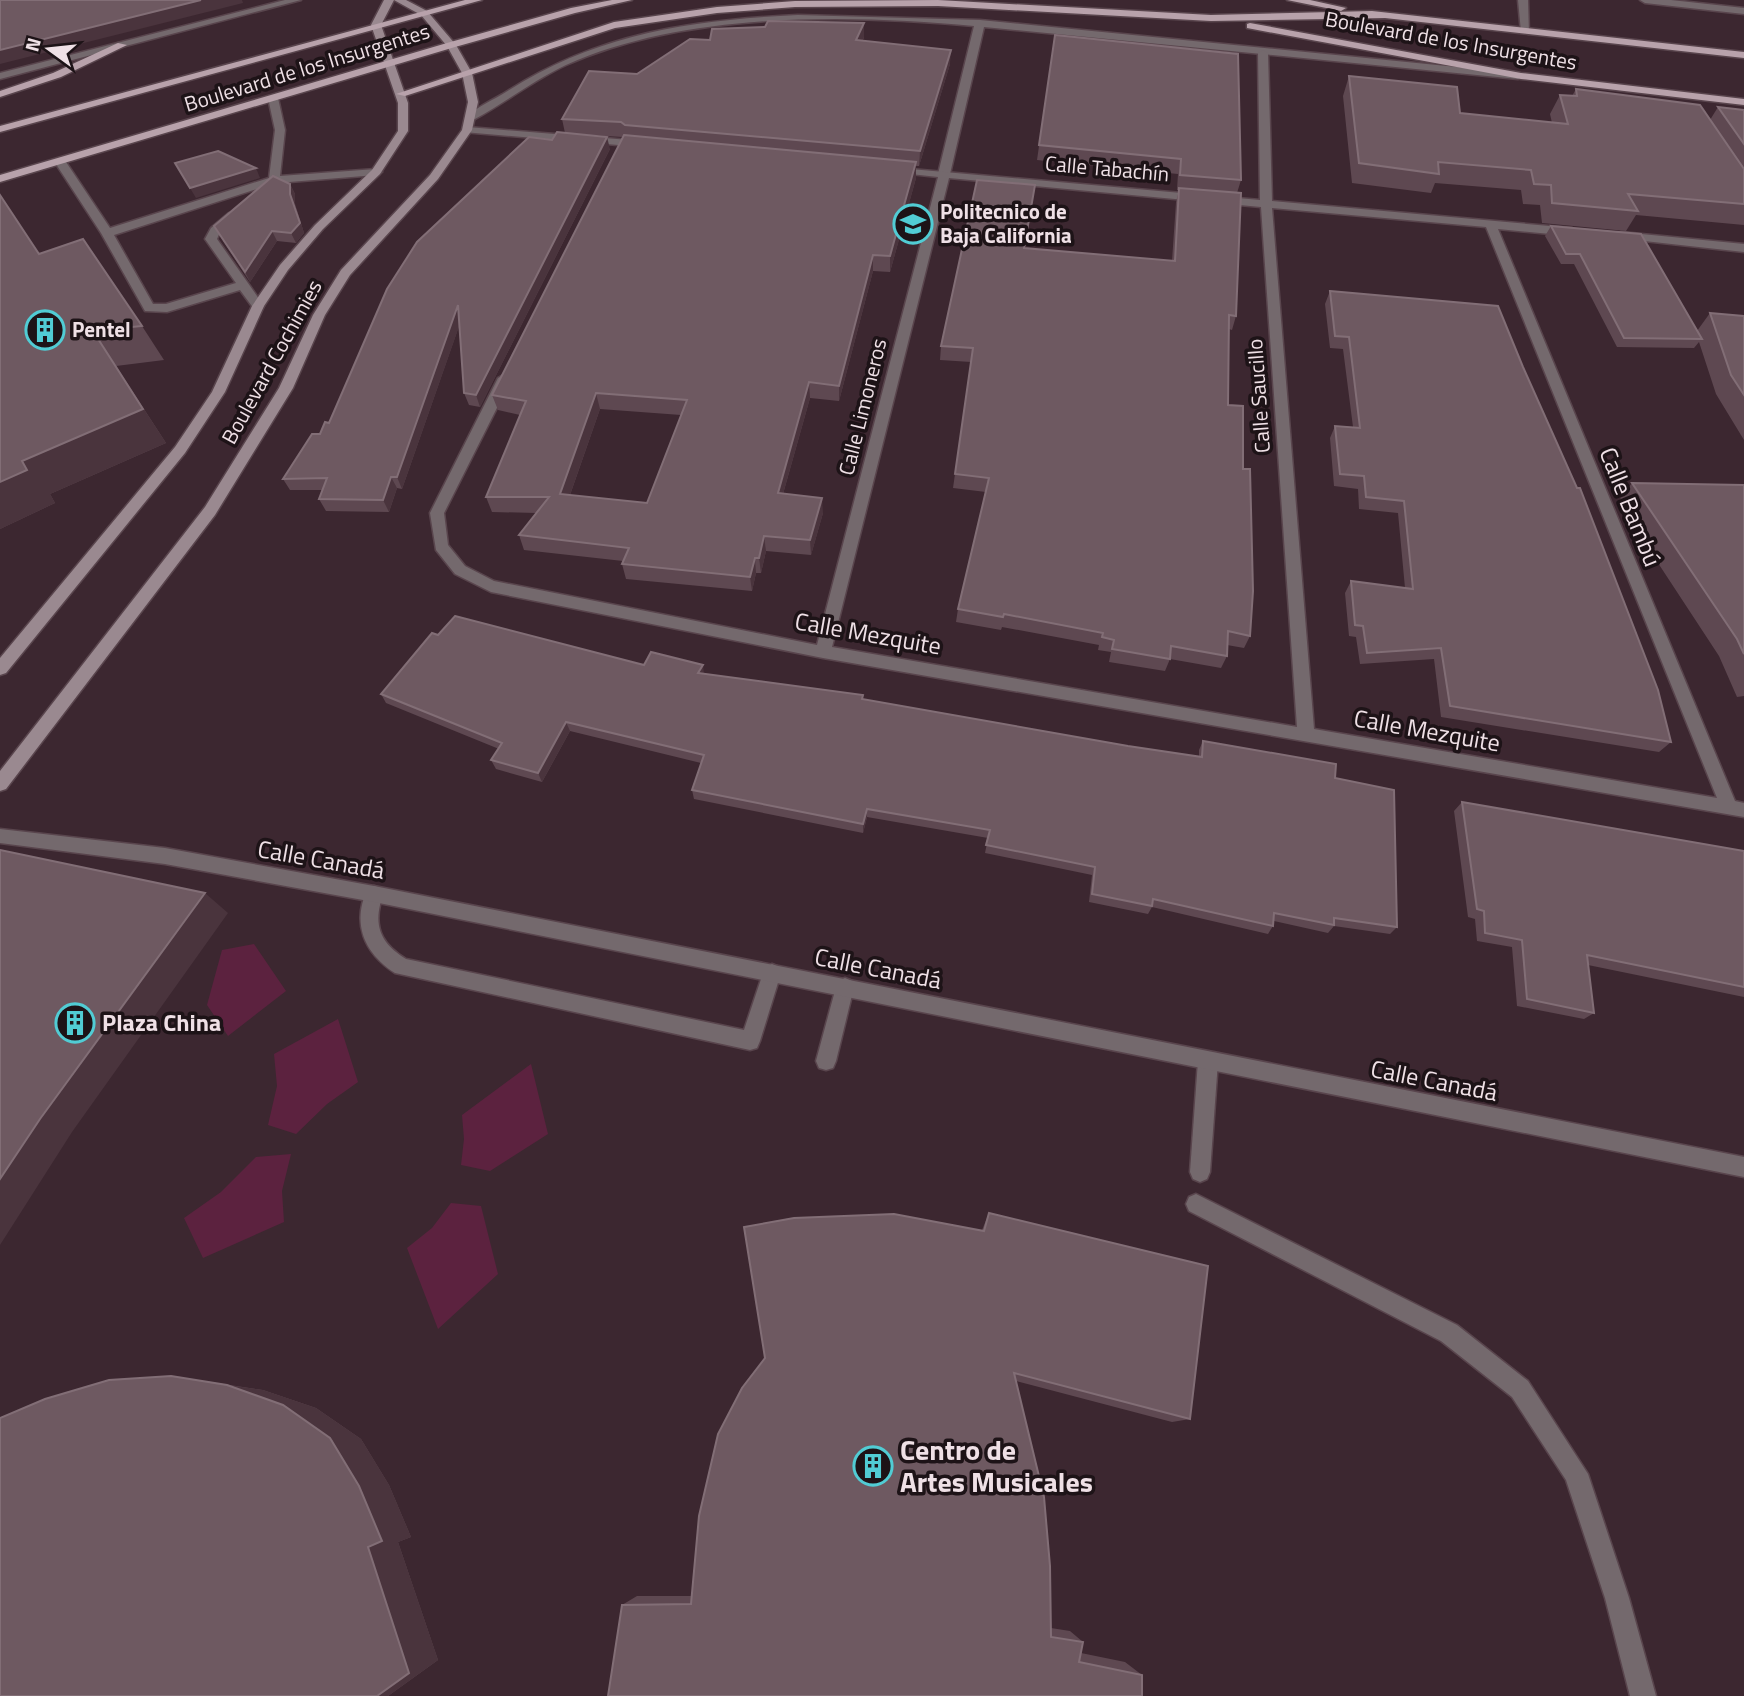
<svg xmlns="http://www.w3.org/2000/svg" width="1744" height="1696" font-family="'Titillium Web',sans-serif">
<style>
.green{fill:#5c223f}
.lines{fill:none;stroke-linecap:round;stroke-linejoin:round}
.service-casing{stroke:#59454d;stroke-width:3}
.minor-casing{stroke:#59454d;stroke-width:3}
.tertiary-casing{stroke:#59454d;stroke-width:3}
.secondary-casing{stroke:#59454d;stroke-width:3}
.primary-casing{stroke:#59454d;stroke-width:3}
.service{fill:#74696d;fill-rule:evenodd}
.minor{fill:#74696d;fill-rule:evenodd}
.tertiary{fill:#74696d;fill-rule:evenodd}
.secondary{fill:#9a8990;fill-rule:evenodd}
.primary{fill:#b8a2ab;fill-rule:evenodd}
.wall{fill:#5e4851;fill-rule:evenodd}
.shaded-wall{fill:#4a343d}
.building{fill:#6e5961;stroke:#826e76;stroke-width:2;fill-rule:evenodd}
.labels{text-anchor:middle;stroke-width:7;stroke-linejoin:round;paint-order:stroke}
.far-street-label{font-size:21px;fill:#efe0e6;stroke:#1d1317}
.far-poi-label{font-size:21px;font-weight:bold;fill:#efe0e6;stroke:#1d1317;text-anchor:start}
.street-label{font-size:24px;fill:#efe0e6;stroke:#1d1317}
.poi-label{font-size:24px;font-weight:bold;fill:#efe0e6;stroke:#1d1317;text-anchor:start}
.near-poi-label{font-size:28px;font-weight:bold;fill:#efe0e6;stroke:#1d1317;text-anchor:start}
</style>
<rect width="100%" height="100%" fill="#3c2730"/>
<!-- green -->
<g class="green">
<path d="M254,944L286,991L228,1036L207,1005L222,950Z"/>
<path d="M338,1019L358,1082L327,1104L296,1134L268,1125L277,1086L274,1054Z"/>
<path d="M531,1064L548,1134L490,1171L461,1165L464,1139L462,1115Z"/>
<path d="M291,1154L282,1191L284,1222L203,1258L184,1218L221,1192L256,1157Z"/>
<path d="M451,1203L481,1206L498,1274L438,1329L407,1248L432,1228Z"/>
</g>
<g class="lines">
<!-- service casing -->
<g class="service-casing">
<g id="service">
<path d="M798,15L980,20L1518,73L1523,76L1518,79L984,27L950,174L944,177L938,174L974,26C848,14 684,12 566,65C534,80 506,102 475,119L466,117C477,107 493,100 506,92C598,33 692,20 798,15Z"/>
<path d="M273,95L278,98L285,130L280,176L376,169L382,172L376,175L277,183L269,190L260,188L114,235L153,304H166L236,283L205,239L211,228L229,213L239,215L220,232L217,239L264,306L262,309H254L240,290L167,312L145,311L101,233L54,161L64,159L110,228L269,178L275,130L268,98Z"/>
<path d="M374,886L380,888C384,896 381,898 380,905C374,931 385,946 406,959L744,1030L765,967L772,964L779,967L781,973L760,1041L757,1048L750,1050L395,973C364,953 351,923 368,888Z"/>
<path d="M845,978L852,981L854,987L836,1061L833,1068L826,1070L819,1068L816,1061L836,987L838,981Z"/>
<path d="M1208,1052L1215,1054L1218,1061L1210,1172L1207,1179L1200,1182L1193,1179L1190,1172L1198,1061L1201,1054Z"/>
<path d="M1196,1194L1457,1325L1528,1381L1588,1474L1629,1598L1656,1696H1630L1605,1598L1566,1480L1512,1397L1441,1341L1189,1211L1186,1204L1189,1197Z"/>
</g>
</g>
<!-- minor casing -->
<g class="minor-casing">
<g id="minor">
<path d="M285,0H301L0,79V73Z"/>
<path d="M1518,0H1528L1529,34L1521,32Z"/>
<path d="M1640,0H1671L1744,8V14L1645,3Z"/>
<path d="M1263,50L1268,53L1272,201L1572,228L1578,232L1572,236L1498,229L1735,801L1744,803V817L823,658L491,592L455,574L436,550L430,513L498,378L505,374L512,378L444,513L448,545L465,566L494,581L817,645L938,177L892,172L886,169L888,167L1260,200L1258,53ZM949,178L1261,207L1297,727L832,647ZM1272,208L1486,227L1717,798L1314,729Z"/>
<path d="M467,127L642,141L647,144L642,147L463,132V128Z"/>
<path d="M1621,232L1744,244V252L1617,238L1615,236Z"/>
</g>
</g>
<!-- tertiary casing -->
<g class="tertiary-casing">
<path id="tertiary" d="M0,829L165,848L374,886L1744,1157V1177L374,902L165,864L0,843Z"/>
</g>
<!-- secondary casing -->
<g class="secondary-casing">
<g id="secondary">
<path d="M384,0H394L381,25L408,103V131L380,174L323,229L288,270L264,306L225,392L185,453L6,673L0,675V658L175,447L212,392L252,306L280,265L315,225L372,170L398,131V103L371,25Z"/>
<path d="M394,0H406L427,11L456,45L472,73L478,102L472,130L438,179L350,275L325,315L293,388L215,515L6,789L0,791V771L205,507L279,388L313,315L341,270L430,175L462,130L468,102L462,73L447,46L421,15Z"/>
</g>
</g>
<!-- primary casing -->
<g class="primary-casing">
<g id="primary">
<path d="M465,0H482L0,132V126Z"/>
<path d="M612,0H632L575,13L455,47L0,182V175L447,43L571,8Z"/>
<path d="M938,0L1211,15L1372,11L1744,52V58L1385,18L1211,21L938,6L795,7L717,13L615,28L405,96L396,94L614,22L717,7L795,1Z"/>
<path d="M1287,0H1310L1346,8L1341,11Z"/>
<path d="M1250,23L1521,73L1744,99V105L1521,79L1247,28V24Z"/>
<path d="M118,43L127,45L61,77L0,97V91L53,73Z"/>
</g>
</g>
<!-- service -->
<use href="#service" class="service"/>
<!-- minor -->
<use href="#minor" class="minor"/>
<!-- tertiary -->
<use href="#tertiary" class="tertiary"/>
<!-- secondary -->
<use href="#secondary" class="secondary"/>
<!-- primary -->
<use href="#primary" class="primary"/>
</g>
<!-- wall -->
<g class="wall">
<path d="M1055,35L1241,180L1237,193L1236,316L1232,330L1229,329L1228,405L1243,469L1250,636L1244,648L1227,645V656L1221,668L1170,659L1165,671L1109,662L1111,652L1098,650L1099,645L1002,627L1001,630L956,622L958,609L986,492L953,488L971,362L940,360L941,346L1035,185L1025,248L1172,261L1176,202L1179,190H1177L1178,174L1037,160Z"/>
<path d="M864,37L863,40L950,64L919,166H916V178L890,272L873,271L839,401L810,398L783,494L823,513L811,555L766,551L761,573H756L752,591L626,579L622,564L623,561L524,550L519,535L537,513L492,512L486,497L520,415L498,410L492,395L623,137L586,135L610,149L480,407L469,405L464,393L459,326L402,489L397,488L389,512L326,511L319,499L323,490H290L283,479L329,423L552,140L565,133L562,119L637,74L710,40ZM600,409L681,415L647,503L570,495Z"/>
<path d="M1349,76L1460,113L1552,123L1550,114L1560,95L1572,96L1576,89L1710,120L1718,107L1744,110V225L1636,215L1626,231L1542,223L1540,205L1523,204L1521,190L1435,183L1431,193L1352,183L1343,96Z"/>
<path d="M290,184L295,194V204L304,233L296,243L277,241L250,282L220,236L214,226Z"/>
<path d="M1551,226L1697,331L1710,313L1744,316V440L1716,394L1699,342L1694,348L1617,347L1574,264H1561L1545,236Z"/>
<path d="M40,254L142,326L164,360L116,366L166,443L50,494L55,503L0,529Z"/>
<path d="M1330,291L1671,742L1659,752L1441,717L1434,659L1360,664L1356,637L1349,636L1345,593L1351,581L1405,588L1398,513L1359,509L1358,489L1334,486L1330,438L1335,426L1353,427L1343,349L1330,348L1325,304Z"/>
<path d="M1632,483L1744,485V696L1737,697L1719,656L1618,502Z"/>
<path d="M438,635L644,665L863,699L1128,746L1199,757V750L1203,741L1335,778L1397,927L1390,934L1334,926L1328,933L1274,921L1273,926L1268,934L1152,907L1148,914L1089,902L1092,875L985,853L988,838L867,817L863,833L694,799L692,790L701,763L570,731L542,782L496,769L491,760L499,749L386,703L381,694Z"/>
<path d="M1462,802L1744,851V997L1588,965L1594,1013L1584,1019L1517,1006L1512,947L1477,941L1475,919L1468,917L1454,811Z"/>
<path d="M989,1213L1190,1419L1172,1422L1016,1381L1051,1628L1070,1631L1083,1642L1081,1653L1125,1662L1142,1675L622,1605L637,1596H692L982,1230Z"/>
<path d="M171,1376L263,1390L316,1408L361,1439L389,1485L411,1537L398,1542L438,1660L388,1696H0Z"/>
</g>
<!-- shaded-wall -->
<g class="shaded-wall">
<path d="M201,0H242L243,3L0,64V50Z"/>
<path d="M864,23V37L856,54V40Z"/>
<path d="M951,50L950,64L919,166L920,151Z"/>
<path d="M607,137L610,149L480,407L476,395Z"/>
<path d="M916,162V178L890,272V256Z"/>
<path d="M256,168L260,178L196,198L190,188Z"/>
<path d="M290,184L295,194V204L304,233L296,243L291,233Z"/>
<path d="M272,231L277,241L250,282L245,272Z"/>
<path d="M873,255V271L839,401V386Z"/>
<path d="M458,305L462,318L402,489L397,477Z"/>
<path d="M93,331L166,443L50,494L55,503L0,529V482Z"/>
<path d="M809,382L810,398L779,508L778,493Z"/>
<path d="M596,393L600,409L565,509L560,494Z"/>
<path d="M391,477L397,488L389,512L383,500Z"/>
<path d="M822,498L823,513L811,555L810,540Z"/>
<path d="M764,536L766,551L761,573L759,558Z"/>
<path d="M755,558L756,573L752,591L750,577Z"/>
<path d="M703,665L704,674L698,673Z"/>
<path d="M566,722L570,731L542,782L538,773Z"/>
<path d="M867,809V817L863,833V824Z"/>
<path d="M205,893L228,913L72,1132L0,1245V1179L40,1119Z"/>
<path d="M227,1385L263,1390L316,1408L361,1439L389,1485L411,1537L398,1542L438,1660L388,1696H377Z"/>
</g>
<!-- building -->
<g class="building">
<path d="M0,0H201L0,50Z"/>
<path d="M768,21L864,23L856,40L951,50L920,151L625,125L621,122L562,119L589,71L637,74L690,39L710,40L712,29L765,27Z"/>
<path d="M1055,35L1238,54L1241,180L1180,175L1181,159L1039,145Z"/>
<path d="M1349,76L1457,87L1460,113L1568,124L1560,95L1577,96L1576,89L1700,105L1744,169V204L1628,194L1638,211L1552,203L1551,185L1534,184L1531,170L1438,162L1439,174L1359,163Z"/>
<path d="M1718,107L1744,110V144Z"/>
<path d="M557,132L607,137L476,395L464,393L458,305L397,477H391L383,500L319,499L327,478L283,479L312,434H320L325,422L329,423L387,289L417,242L529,137L552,140Z"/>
<path d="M624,135L916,162L890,256L873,255L839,386L809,382L778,493L822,498L810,540L764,536L759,558H755L750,577L622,564L629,548L519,535L549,497H486L526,401L492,395ZM596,393L687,400L647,503L560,494Z"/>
<path d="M218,151L256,168L190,188L175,163Z"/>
<path d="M273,176L290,184V194L300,223L291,233L272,231L245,272L214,226Z"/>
<path d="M977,180L1035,185L1024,248L1175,261L1179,188L1241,193L1236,316L1229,315L1228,405L1243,406V469H1250L1253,591L1250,636L1228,631L1227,656L1171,646L1170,659L1112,649L1114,640L1102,637L1103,633L1004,614L1003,617L958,609L989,478L955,474L973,348L941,346Z"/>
<path d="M0,195L39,254L83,239L142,326L93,331L143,409L22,461L27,470L0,482Z"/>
<path d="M1551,226L1641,234L1702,339L1624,338L1580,254H1566Z"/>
<path d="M1330,291L1498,306L1523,367L1577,488H1580L1658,690L1671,742L1450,706L1441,648L1367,653L1363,626L1355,625L1351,581L1413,589L1404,501L1366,497L1364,476L1340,474L1335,426L1360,428L1349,337L1335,336Z"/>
<path d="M1710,313L1744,316V395L1731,375Z"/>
<path d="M1632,483L1744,485V654L1737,639Z"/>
<path d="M455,616L644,665L651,652L703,665L698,673L863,695L862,699L1128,746L1202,757L1203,741L1336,764L1335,778L1394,790L1397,927L1334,918V925L1274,913L1273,926L1153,899L1152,906L1092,894L1095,867L986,845L990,830L867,809L863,824L692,790L704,755L566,722L538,773L491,760L502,743L381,694L432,633L438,635Z"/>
<path d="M1462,802L1744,851V987L1587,955L1594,1013L1527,999L1522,940L1485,933L1484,911L1477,909Z"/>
<path d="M0,850L205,893L40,1119L0,1179Z"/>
<path d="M989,1213L1208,1266L1190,1419L1014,1373L1044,1497L1050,1566L1051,1637L1083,1642L1079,1662L1142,1675V1696H608L622,1605L691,1604L699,1516L718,1434L742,1388L765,1358L744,1227L794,1218L894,1214L984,1231Z"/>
<path d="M171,1376L227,1385L283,1405L330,1438L359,1486L382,1541L368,1547L409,1673L377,1696H0V1418L45,1399L109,1380Z"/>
</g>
<!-- icons -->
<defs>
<g id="university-ring" transform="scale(2.0125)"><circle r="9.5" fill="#1d1317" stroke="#51ccd4" stroke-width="1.5"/><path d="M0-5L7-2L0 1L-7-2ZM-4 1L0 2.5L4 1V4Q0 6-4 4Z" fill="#51ccd4"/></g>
<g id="building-ring" transform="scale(2.0125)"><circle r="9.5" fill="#1d1317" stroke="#51ccd4" stroke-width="1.5"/><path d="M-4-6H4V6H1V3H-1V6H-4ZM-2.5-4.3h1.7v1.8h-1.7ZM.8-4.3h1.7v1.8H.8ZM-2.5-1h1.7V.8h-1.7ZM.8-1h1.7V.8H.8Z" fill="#51ccd4"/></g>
</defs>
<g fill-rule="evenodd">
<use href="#university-ring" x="913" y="224"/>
<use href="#building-ring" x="45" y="330"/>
<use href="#building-ring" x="75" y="1023"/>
<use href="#building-ring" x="873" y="1466"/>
</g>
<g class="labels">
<!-- far-street labels -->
<g class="far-street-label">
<text transform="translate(1451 41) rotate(10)" y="7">Boulevard de los Insurgentes</text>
<text transform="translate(307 68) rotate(-17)" y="7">Boulevard de los Insurgentes</text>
<text transform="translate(1107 169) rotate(5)" y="7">Calle Tabachín</text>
<text transform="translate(272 362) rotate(-61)" y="7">Boulevard Cochimies</text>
<text transform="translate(1259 396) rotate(-94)" y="7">Calle Saucillo</text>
<text transform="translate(863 407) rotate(-76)" y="7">Calle Limoneros</text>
</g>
<!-- far-poi labels -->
<g class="far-poi-label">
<text x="940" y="219">Politecnico de<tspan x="940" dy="24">Baja California</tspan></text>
<text x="72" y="337">Pentel</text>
</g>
<!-- street labels -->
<g class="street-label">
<text transform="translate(1630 507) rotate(68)" y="8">Calle Bambú</text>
<text transform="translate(868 634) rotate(10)" y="8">Calle Mezquite</text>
<text transform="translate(1427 731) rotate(10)" y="8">Calle Mezquite</text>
<text transform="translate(321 860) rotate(10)" y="8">Calle Canadá</text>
<text transform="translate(878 969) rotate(11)" y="8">Calle Canadá</text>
<text transform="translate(1434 1081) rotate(11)" y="8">Calle Canadá</text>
</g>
<!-- poi labels -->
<g class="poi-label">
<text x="102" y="1031">Plaza China</text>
</g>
<!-- near-poi labels -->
<g class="near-poi-label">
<text x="900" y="1460">Centro de<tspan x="900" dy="32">Artes Musicales</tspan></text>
</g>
</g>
<!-- north arrow -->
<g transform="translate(49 49) rotate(285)" stroke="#1d1317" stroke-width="5" paint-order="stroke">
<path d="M0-5L12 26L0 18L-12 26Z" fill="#efe0e6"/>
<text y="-10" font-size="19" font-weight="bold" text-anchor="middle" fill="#efe0e6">N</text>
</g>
</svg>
